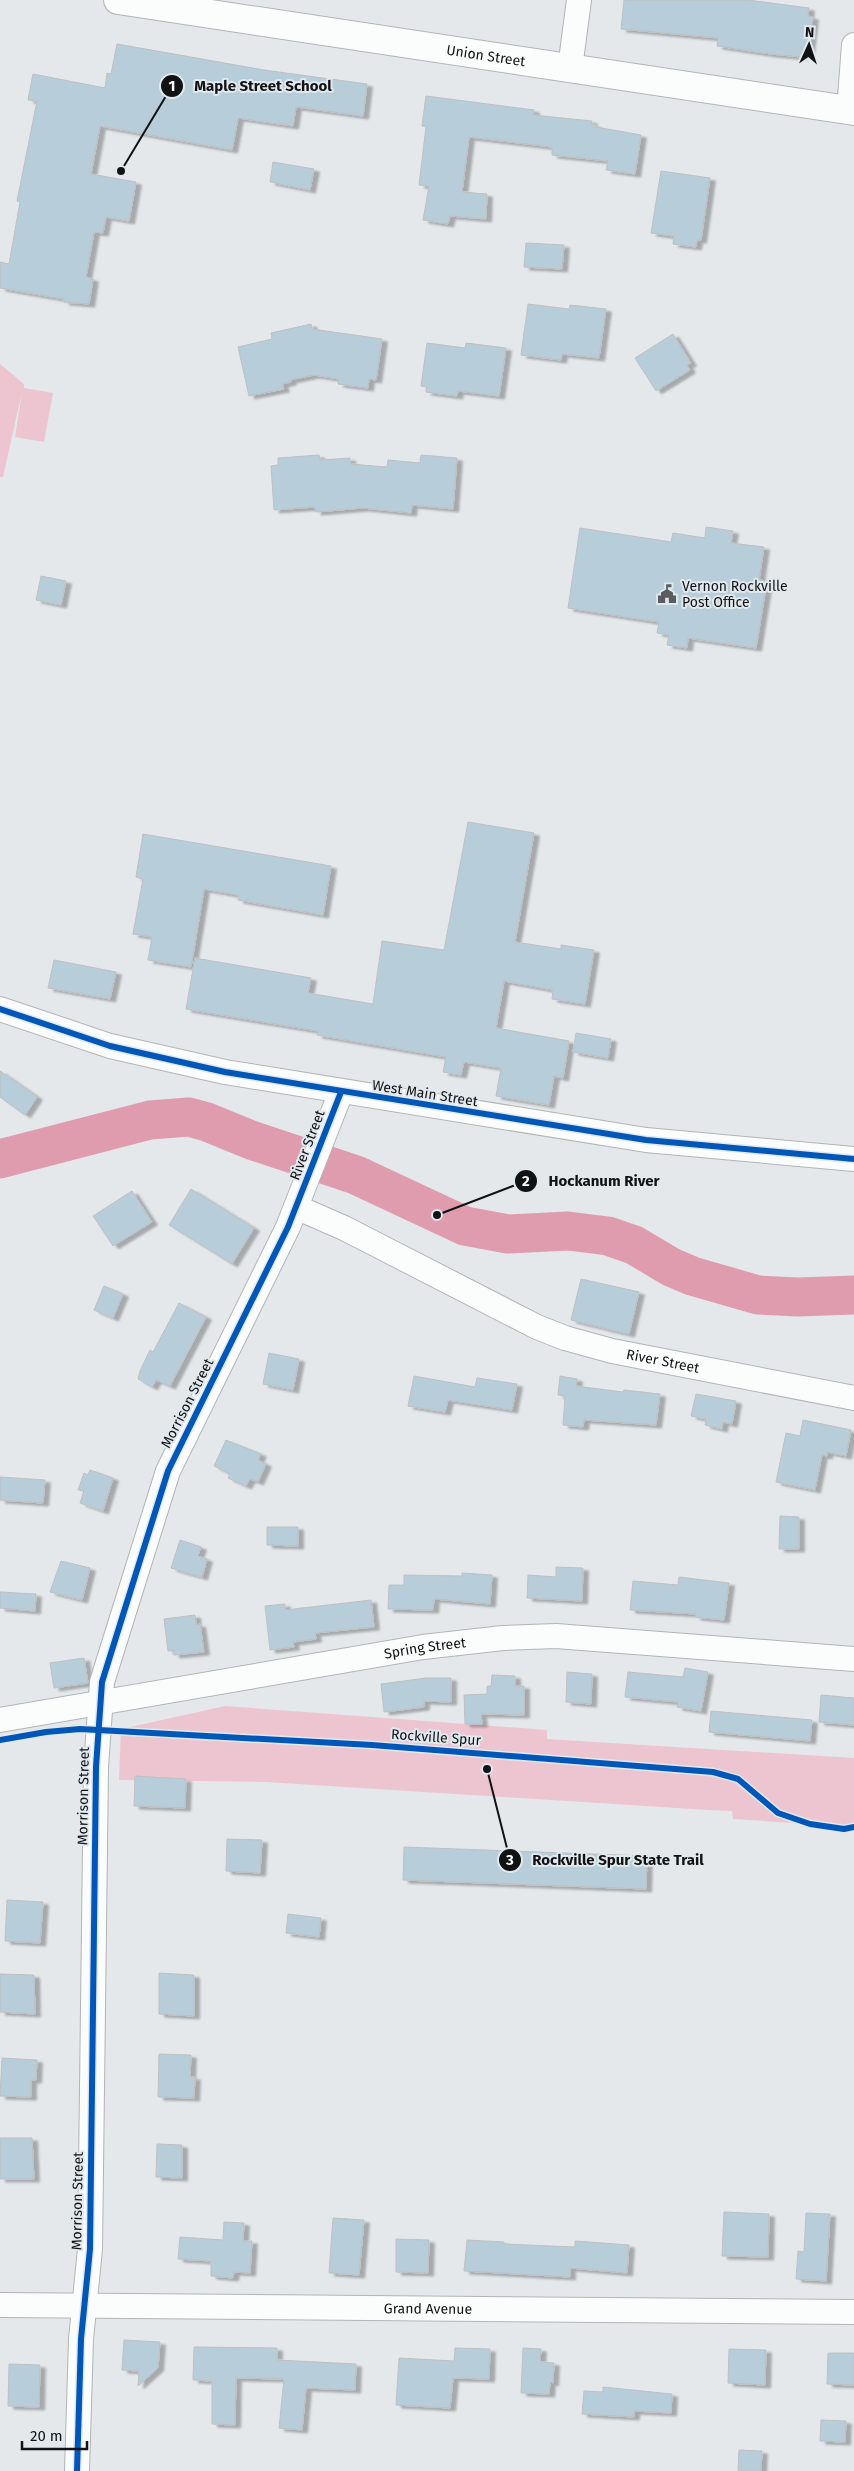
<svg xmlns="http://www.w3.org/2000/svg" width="854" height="2471" font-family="'Fira Sans',sans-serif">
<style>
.green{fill:#edc5d0}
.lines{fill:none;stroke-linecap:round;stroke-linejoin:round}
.river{stroke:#df9caf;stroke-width:39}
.building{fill:#b7cdd9;stroke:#bdc0c2;filter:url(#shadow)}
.minor-casing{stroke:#b2b5b7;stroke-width:26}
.secondary-casing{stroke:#b2b5b7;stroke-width:30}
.minor{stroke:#fbfcfc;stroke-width:24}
.secondary{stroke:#fbfcfc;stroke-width:28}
.cycleway-casing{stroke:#e1e9ee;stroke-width:9}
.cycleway{stroke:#0057b8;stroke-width:6}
.labels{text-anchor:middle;stroke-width:4;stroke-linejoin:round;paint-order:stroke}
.street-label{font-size:14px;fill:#101214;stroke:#e1e9ee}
.poi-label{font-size:14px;fill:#101214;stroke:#e1e9ee;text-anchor:start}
.leader{fill:none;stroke:#101214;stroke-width:2}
.callout-dot{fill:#101214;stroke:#e1e9ee;stroke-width:2}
.mark-label{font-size:15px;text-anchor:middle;font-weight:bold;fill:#fff}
.callout-label{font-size:15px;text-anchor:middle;font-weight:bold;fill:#101214;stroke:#e1e9ee;stroke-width:4;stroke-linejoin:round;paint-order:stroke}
</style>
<defs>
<filter id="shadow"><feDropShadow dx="5.5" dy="3" stdDeviation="1" flood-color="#0004"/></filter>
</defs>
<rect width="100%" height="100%" fill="#e4e8eb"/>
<!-- green -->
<g class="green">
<path d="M0,364L24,384V388L53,393L44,442L15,437L22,392L3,477H0Z"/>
<path d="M225,1706L547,1730V1739L854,1758V1827L733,1819L732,1811L708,1810L266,1782L119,1780L121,1729Z"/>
</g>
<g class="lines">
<!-- river -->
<path class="river" d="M0,1159L150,1120L189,1117L207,1122L251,1140L356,1175L465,1226L508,1234L568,1231L608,1236L634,1245L671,1267L692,1276L758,1295L798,1297L854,1295"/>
</g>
<!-- building -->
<g class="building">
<path d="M624,0H748L809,8L808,16L813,17L809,50L803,49L802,57L771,54L717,46L718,38L621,29Z"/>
<path d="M117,44L264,70L367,84L363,116L296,107L293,126L238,118L232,150L100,126L91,174L136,182L129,221L106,217L103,233L94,232L86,277L93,279L89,304L64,302V299L0,288V262L9,264L20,202L17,201L37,101L28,100L33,74L105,88L107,73L111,74Z"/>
<path d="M426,96L534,110L533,115L592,121L591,124L596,125V127L641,135L635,174L606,170L608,161L552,155V147L469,137L462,192L487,194L486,219L450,216L448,224L423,220L429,186L419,185L426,127L422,126Z"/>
<path d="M273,162L314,169L310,190L270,182Z"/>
<path d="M661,171L710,178L701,240H697L696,247L673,244L674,236L651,233Z"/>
<path d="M526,243L564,245L562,269L524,267Z"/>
<path d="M528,304L569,309L570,305L606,309L599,358L562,354L561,360L521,355Z"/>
<path d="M311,324L312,329L382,339L376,380L369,379L368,388L338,384L339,379L314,375L290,380L291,382L282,384L284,389L249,396L238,347L272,339L271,333Z"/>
<path d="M673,334L691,363L687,365L690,370L656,391L635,358Z"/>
<path d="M427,343L465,348L466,343L506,348L499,396L458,391L457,396L426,392L427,387L421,386Z"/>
<path d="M319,455L320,460L350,458V464L387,467L388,460L420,463L421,455L457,458L453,509L412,505L411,513L363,508L316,512L315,507L274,510L271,466L278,465V458Z"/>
<path d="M706,527L733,531L731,543L764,547L759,580L767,581L756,648L688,638L687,648L667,645L669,635L657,633L659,622L568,608L580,528L671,542L673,533L705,538Z"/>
<path d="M41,576L66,581L61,605L36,600Z"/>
<path d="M468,822L534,833L515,942L561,949V945L594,950L585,1004L552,999L553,990L504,981L496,1028L569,1041L563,1078L554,1076L549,1105L496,1096L501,1068L464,1062L461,1075L443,1072L446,1057L317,1035L318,1031L186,1009L195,958L311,978L308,993L373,1004L382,941L444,950Z"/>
<path d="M143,834L331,866L323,915L238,900V895L204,889L191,967L148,960L152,937L133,934L143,879L136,877Z"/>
<path d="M54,960L116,972L110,999L48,988Z"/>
<path d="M576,1033L611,1039L608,1058L573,1052Z"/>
<path d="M0,1071L37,1097L25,1115L0,1097Z"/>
<path d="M191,1189L254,1228L232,1264L169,1225Z"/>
<path d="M132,1191L152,1222L113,1246L93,1216Z"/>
<path d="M581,1279L639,1292L629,1334L571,1320Z"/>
<path d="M104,1286L123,1294L113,1318L94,1310Z"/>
<path d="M179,1303L206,1317L170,1386L156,1380L152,1387L138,1379L140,1371L150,1350L153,1352Z"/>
<path d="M269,1353L299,1359L293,1390L263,1384Z"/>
<path d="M414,1376L475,1387L477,1378L517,1384L512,1410L448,1400L445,1412L408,1406Z"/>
<path d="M560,1376L577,1379L576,1386L623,1392L624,1390L660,1394L656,1425L584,1420L583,1427L563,1425L565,1396L558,1395Z"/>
<path d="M696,1394L736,1401L732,1424L723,1422L722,1429L705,1425L706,1419L691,1416Z"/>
<path d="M803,1420L851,1430L846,1456L827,1452V1456L822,1455L815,1490L776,1482L786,1433L800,1436Z"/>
<path d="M226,1440L261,1454L258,1460L266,1464L258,1482L250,1479L246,1486L228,1478L230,1474L214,1466Z"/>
<path d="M90,1470L113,1478L103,1511L80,1503L84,1491L78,1490L84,1473L88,1475Z"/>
<path d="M0,1477L45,1480L43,1503L0,1500Z"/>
<path d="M780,1516L799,1517V1549H779Z"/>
<path d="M267,1527H298V1546L267,1545Z"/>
<path d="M180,1540L201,1547L198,1556L207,1559L202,1577L171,1568Z"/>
<path d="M61,1561L90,1568L82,1600L50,1592Z"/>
<path d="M556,1567L583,1568L582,1601L527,1598L528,1575L556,1577Z"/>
<path d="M462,1573L492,1575L490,1604L434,1599L433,1610L388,1609L389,1585H404V1575L462,1576Z"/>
<path d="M679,1577L729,1583L724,1620L695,1617L696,1614L630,1610L633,1581L678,1585Z"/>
<path d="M0,1592L36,1594L35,1611L0,1608Z"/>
<path d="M371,1600L374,1627L315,1633L316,1639L293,1642L294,1647L270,1650L265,1606L285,1604V1610Z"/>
<path d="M195,1615L196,1625L200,1624L204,1652L174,1655V1650L168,1651L164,1619Z"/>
<path d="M84,1658L88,1683L54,1688L50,1663Z"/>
<path d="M685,1668L708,1672L701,1711L677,1707L678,1702L625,1697L628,1672L683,1677Z"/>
<path d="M567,1672L592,1674L591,1704L566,1702Z"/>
<path d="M492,1675L515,1676V1686H524V1715L481,1714L482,1724H465L464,1695L487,1694V1686H491Z"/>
<path d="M426,1678H451V1702L424,1701V1707L384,1712L381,1684Z"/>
<path d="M821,1695L854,1698V1725L819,1722Z"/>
<path d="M711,1711L812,1720L810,1741L709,1732Z"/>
<path d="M135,1776L186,1779L185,1808L134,1806Z"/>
<path d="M227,1839L262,1840L260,1873L226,1871Z"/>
<path d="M404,1847L647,1856L646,1889L403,1880Z"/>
<path d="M7,1900L43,1902L40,1943L5,1941Z"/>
<path d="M288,1914L321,1918L319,1937L286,1933Z"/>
<path d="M159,1973L194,1975V2016L159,2014Z"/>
<path d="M0,1974L34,1975L35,2014L0,2012Z"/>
<path d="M159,2054L191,2055L190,2077H195L194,2098L158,2097Z"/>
<path d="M2,2058L37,2060L36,2080H31V2097L0,2096Z"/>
<path d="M0,2138H32L34,2179H0Z"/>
<path d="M157,2144L182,2145V2178L156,2177Z"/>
<path d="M724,2212L769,2214L768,2257L722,2256Z"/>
<path d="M806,2213L830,2214L826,2281L796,2279L798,2251L804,2252Z"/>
<path d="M333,2218L364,2220L359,2275L329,2273Z"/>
<path d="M224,2222L244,2223L243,2241H252L250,2273L234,2272L233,2278L211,2276V2261L178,2259L180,2237L223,2240Z"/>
<path d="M396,2239L429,2240L428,2273L396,2272Z"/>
<path d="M467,2240L504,2242V2244L575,2247V2241L629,2245L627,2273L570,2268V2277L464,2271Z"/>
<path d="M124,2340L160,2342L158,2368L138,2386L139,2371L122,2370Z"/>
<path d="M194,2347L277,2348V2360L356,2364L355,2390L306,2388L302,2430L279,2428L284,2379L236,2378L235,2425L212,2424V2381L193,2380Z"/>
<path d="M455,2348L490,2349L489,2379L453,2378L450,2408L396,2405L399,2358L454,2361Z"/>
<path d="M523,2348L541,2349L540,2362L554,2363L553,2383L550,2382L549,2394L521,2393Z"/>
<path d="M729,2349L766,2350L765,2385L728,2383Z"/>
<path d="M828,2353H854V2385L827,2384Z"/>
<path d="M9,2364L40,2365L39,2407L8,2406Z"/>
<path d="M603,2387L672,2394L671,2413L634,2411V2417L582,2414L584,2391L603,2392Z"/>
<path d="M821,2420L846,2421L845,2442L820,2441Z"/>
<path d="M739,2450L762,2451L761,2471H738Z"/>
</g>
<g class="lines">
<!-- minor casing -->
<g class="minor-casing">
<g id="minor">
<path d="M570,68L579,0"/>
<path d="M849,110L854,45"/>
<path d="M0,1009L110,1046L225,1072L646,1140L854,1159"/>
<path id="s1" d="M296,1207L344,1228L537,1327L565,1338L612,1351L854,1398"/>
<path id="s2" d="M0,1720L423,1647L503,1638L556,1636L854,1659"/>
<path id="s3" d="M0,2305L854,2312"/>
<path d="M77,2471L81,2339L90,2249L96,1767L102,1682L168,1471L288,1227L341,1092"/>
</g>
</g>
<!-- secondary casing -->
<g class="secondary-casing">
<g id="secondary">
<path id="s4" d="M118,0L854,111"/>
</g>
</g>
<!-- minor -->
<use href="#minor" class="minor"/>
<!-- secondary -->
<use href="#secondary" class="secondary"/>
<!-- cycleway casing -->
<g class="cycleway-casing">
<g id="cycleway">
<path d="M0,1009L110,1046L225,1072L646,1140L854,1159"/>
<path d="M0,1740L46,1732L80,1729L372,1745L713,1772L738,1779L778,1813L810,1824L844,1829L854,1827"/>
<path d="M77,2471L81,2339L90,2249L96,1767L102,1682L168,1471L288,1227L341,1092"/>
</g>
</g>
<!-- cycleway -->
<use href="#cycleway" class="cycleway"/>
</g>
<!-- icons -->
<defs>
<g id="civic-bare" transform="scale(1.5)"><path d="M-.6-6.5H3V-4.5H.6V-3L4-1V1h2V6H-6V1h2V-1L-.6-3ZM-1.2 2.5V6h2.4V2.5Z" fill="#5a5d5f" stroke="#e1e9ee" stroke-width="2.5" paint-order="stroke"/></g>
</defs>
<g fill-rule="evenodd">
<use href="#civic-bare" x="667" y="594"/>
</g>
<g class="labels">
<!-- street labels -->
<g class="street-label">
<text dy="5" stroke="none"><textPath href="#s4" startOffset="372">Union Street</textPath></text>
<text transform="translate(425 1093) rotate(9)" y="5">West Main Street</text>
<text transform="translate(307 1145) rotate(-69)" y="5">River Street</text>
<text dy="5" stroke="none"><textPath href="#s1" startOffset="400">River Street</textPath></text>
<text transform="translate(187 1403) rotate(-63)" y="5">Morrison Street</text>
<text dy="5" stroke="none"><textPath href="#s2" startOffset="431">Spring Street</textPath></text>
<text transform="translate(436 1737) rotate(4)" y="5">Rockville Spur</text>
<text transform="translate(83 1796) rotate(-89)" y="5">Morrison Street</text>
<text transform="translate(77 2201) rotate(-89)" y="5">Morrison Street</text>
<text dy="5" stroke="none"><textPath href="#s3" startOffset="428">Grand Avenue</textPath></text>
</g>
<!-- poi labels -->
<g class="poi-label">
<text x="682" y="591">Vernon Rockville<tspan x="682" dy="16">Post Office</tspan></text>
</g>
</g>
<!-- callouts -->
<path class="leader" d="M121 171L172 86M437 1215L526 1181M487 1769L510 1860"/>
<g class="callout-dot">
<circle cx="121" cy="171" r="5"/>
<circle cx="437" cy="1215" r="5"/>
<circle cx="487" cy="1769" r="5"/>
<circle cx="172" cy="86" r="12"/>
<circle cx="526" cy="1181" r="12"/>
<circle cx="510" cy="1860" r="12"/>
</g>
<g class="mark-label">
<text x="172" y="91">1</text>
<text x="526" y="1186">2</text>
<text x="510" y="1865">3</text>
</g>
<g class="callout-label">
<text x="263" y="91">Maple Street School</text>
<text x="604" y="1186">Hockanum River</text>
<text x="618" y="1865">Rockville Spur State Trail</text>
</g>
<!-- north arrow -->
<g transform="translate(809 45) rotate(3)" stroke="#e1e9ee" stroke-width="4" paint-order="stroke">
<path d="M0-4L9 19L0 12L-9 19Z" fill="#101214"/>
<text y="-8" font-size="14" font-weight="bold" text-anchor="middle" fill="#101214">N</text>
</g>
<!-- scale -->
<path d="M22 2441v8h65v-8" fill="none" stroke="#101214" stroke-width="2.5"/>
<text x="30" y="2441" font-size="15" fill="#101214" stroke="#e1e9ee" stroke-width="4" paint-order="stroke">20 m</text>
</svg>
